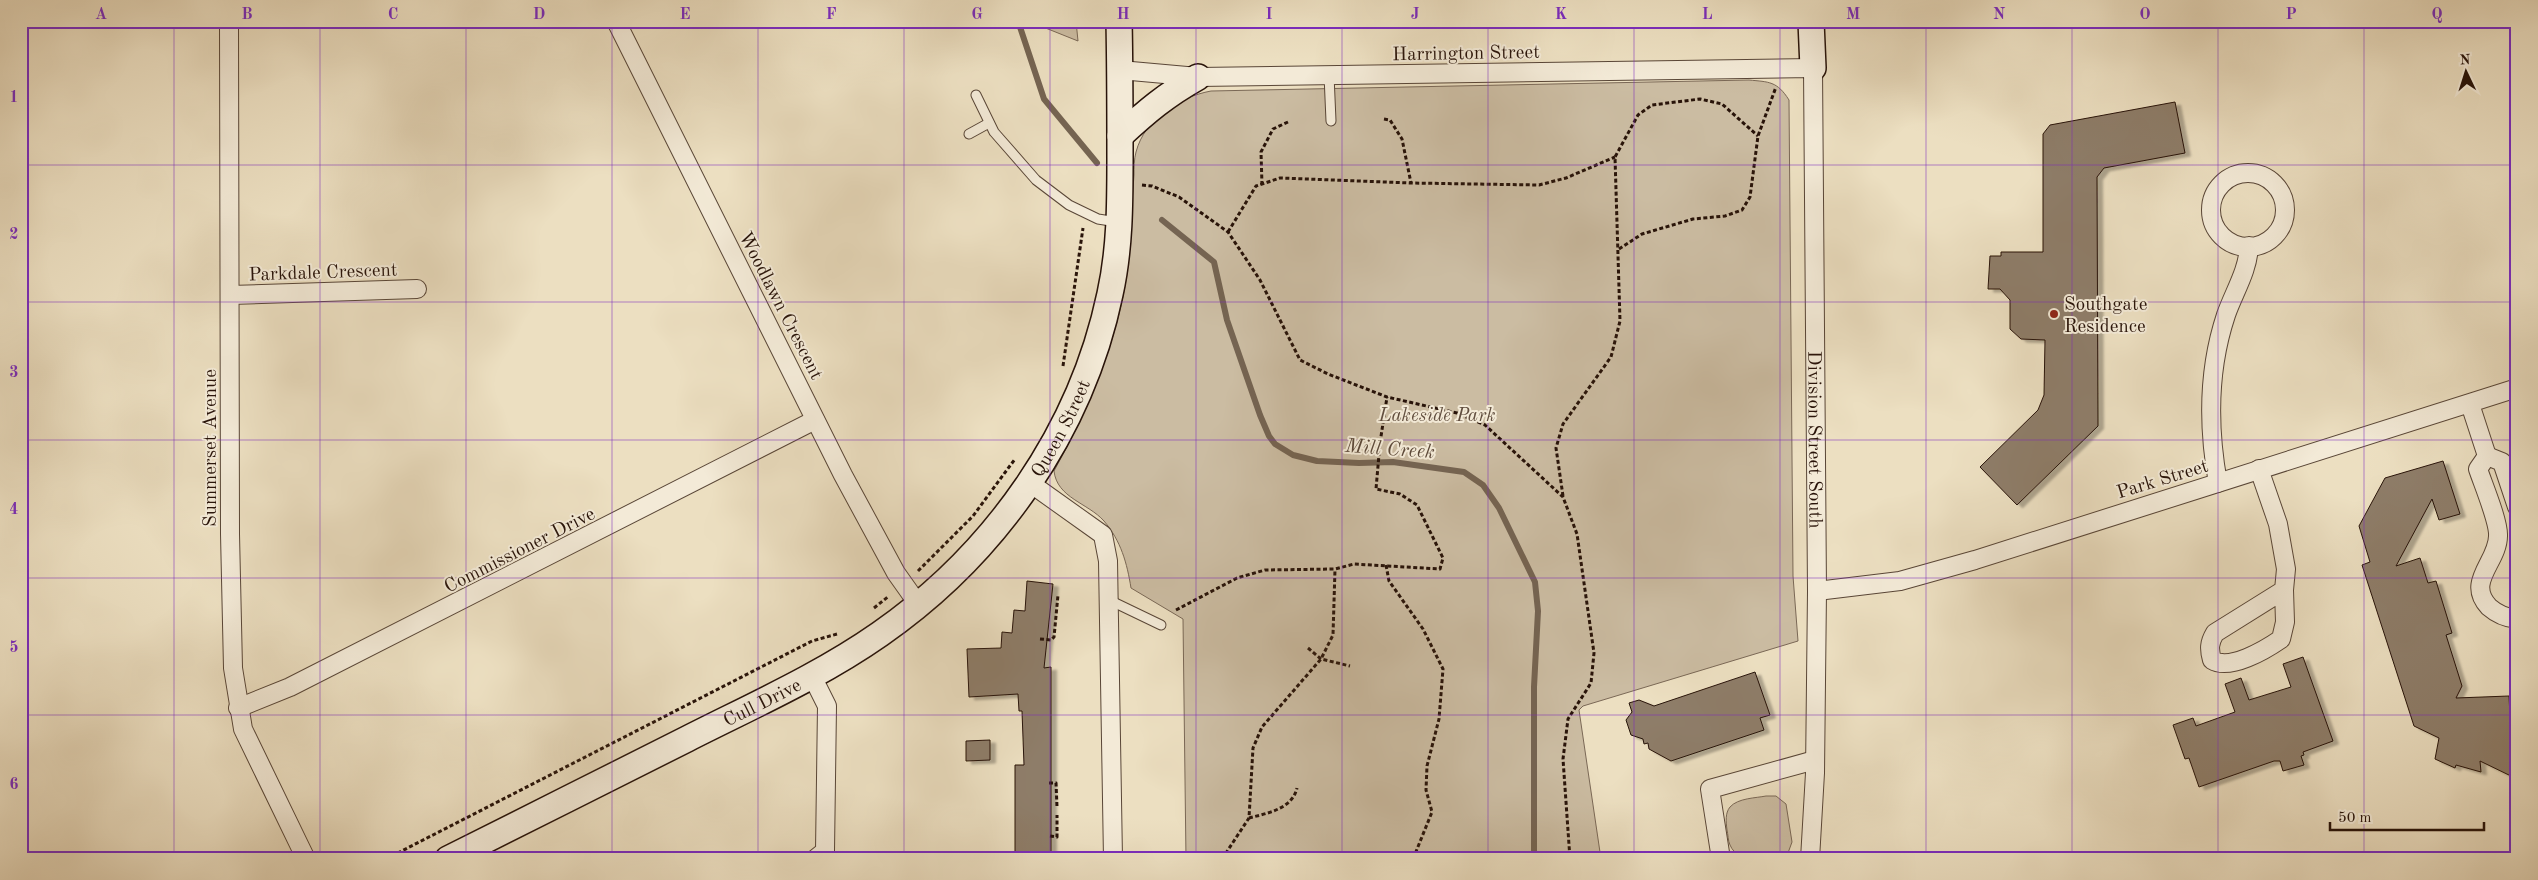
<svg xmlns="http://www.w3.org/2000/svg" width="2538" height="880" font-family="'Old Standard TT',serif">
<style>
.green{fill:#cbbca2;stroke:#7a6856}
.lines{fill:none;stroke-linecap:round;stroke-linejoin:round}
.stream{stroke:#756452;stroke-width:6}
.building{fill:#8e7d69;stroke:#281309;filter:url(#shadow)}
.lane-casing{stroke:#594637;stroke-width:11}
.street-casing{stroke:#594637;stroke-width:20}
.secondary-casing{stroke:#281309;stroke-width:28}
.path{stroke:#281309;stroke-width:3;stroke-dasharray:4 2.5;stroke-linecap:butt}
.lane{stroke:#f3ead7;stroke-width:9}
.street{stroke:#f3ead7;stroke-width:18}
.secondary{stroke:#f3ead7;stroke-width:25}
.grid{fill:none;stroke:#7b2cbf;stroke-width:1;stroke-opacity:0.55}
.poi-dot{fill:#8f2418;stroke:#f3ead7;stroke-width:2}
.labels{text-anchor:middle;stroke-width:4;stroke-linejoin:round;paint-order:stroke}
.street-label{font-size:19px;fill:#281309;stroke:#f3ead7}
.poi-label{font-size:19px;fill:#281309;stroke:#f3ead7;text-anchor:start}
.park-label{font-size:19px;font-style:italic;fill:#614e3f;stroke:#f3ead7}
.water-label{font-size:20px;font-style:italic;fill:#5c4939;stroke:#f3ead7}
.neatline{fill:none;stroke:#7b2cbf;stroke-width:2}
.grid-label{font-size:16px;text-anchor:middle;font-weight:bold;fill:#7b2cbf}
</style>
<defs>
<filter id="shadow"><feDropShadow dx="5.5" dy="3" stdDeviation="1" flood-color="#0004"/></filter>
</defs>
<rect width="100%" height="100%" fill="#ecdfc1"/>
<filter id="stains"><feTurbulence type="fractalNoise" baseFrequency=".004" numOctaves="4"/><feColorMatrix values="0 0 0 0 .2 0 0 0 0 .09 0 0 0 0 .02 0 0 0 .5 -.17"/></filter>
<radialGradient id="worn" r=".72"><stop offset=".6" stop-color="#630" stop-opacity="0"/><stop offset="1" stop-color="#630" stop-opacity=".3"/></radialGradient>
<!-- green -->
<g class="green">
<path d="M1028,21H1076L1078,41Z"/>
<path d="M1749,80C1769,82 1777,81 1789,100L1793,576L1798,641L1583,706L1579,710L1601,859H1186L1183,619L1131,588C1127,563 1121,541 1104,521C1088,503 1057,498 1054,471C1089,407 1119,338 1128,266C1132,235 1131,205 1134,175C1134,168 1134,159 1136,152C1145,118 1179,97 1211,91Z"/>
<path d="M1766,796H1776L1786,804L1792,842L1788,853C1772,860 1739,866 1730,845C1728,841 1728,834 1727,830C1726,822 1725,813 1730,807C1738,798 1756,798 1766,796Z"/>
</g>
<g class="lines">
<!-- stream -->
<g class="stream">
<path d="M1018,21L1044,99L1097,163"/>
<path d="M1162,220L1214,262L1227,320L1260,415L1269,436L1275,444L1293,455L1317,461L1359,463L1393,462L1464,472L1483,485L1499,508L1535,582L1538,611L1534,687V859"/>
</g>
</g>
<!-- building -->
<g class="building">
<path d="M2175,102L2185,153L2104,168L2097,177L2098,426L2017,505L1980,467L2038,410L2044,395L2045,340L2021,339L2010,329V300L2000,289H1988L1990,256H2001V252H2043V134L2050,125Z"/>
<path d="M2443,461L2460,514L2439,520L2432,499L2396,566L2420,558L2428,583L2436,581L2452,633L2446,635L2462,686L2456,698L2509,696L2513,777L2480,761L2481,772L2456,765L2455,768L2435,759L2439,738L2414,726L2362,565L2370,562L2359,526L2385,478Z"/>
<path d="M1027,581L1053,584L1044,668L1051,667V859H1015V765H1024L1022,711H1019L1018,694L969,697L967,649L1001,648L1002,632L1012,633L1014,610L1025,611Z"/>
<path d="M2303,657L2333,741L2303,752L2304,755L2301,756L2304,765L2283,771L2280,761H2274L2199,787L2189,758L2185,759L2173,725L2193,718L2196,726L2235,712L2225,684L2241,678L2249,700L2291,687L2283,664Z"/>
<path d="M1755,672L1770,715L1760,718L1764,730L1671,761L1649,749L1648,743L1644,744L1643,739L1631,735L1626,720L1632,712L1629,703L1639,700L1654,706Z"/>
<path d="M990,740V760L966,761V741Z"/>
</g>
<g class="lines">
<!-- lane casing -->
<g class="lane-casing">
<g id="lane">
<path d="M1329,75L1331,121"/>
<path d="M976,95L994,132L1036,180L1069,205L1098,219L1117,222"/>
<path d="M969,134L989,123"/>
<path d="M1109,600L1161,625"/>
</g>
</g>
<!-- street casing -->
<g class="street-casing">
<g id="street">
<path d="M229,21L230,534L233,668L243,729L306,859"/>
<path d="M616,21L843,475L896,573L918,604"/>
<path id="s1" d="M1120,70L1198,77L1813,68L1817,591L1815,773L1810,859"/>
<circle cx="2248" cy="210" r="37"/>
<path d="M230,295L417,289"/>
<path d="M2470,404L2487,456"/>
<path d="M2487,456L2478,469C2483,484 2499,522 2498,536C2498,562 2465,582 2489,607C2497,614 2506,618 2517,619"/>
<path d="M2487,456L2502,462L2517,507"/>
<path d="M2259,469L2278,524L2286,569L2284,590L2285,622L2281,639C2265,650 2230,671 2212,660C2209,649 2209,643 2215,633L2284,590"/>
<path d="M1030,483L1103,535L1108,561L1113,859"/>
<path d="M2218,483C2208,428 2208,369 2226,315C2234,292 2248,271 2249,246"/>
<path d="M1817,591L1900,581L1975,560L2517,388"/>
<path d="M812,676L827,706L825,851L815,859"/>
<path d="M238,708L290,687L815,420"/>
<path d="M1721,859L1710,789L1815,760"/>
</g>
</g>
<!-- secondary casing -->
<g class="secondary-casing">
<g id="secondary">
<path d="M1811,21L1813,68"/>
<path d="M1120,136C1147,111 1166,95 1198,77"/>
<path id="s2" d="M448,859C528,819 607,779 687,739C752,706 820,676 880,634C995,554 1081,432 1110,294C1120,249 1120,203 1120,158C1120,112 1120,67 1119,21"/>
</g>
</g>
<!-- path -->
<g class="path">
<path d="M1384,119L1390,120L1402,139L1411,183"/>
<path d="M1142,185L1152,186L1179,197L1228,232L1260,280L1300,360L1328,374L1387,397L1457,413L1485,425L1563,497L1577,534L1594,653L1591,683L1568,719L1563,759L1570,859"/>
<path d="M1262,185L1261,152L1273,129L1288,122"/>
<path d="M1228,232L1256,186L1280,178L1411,183L1539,185L1566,178L1615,157"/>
<path d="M1619,249L1642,234L1693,219L1725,216L1742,210L1750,197L1758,136L1776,87"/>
<path d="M1063,366L1083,228"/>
<path d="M1563,496L1556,448L1563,424L1611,357L1620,321L1615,157L1638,115L1652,105L1700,99L1722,104L1758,136"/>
<path d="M1386,565L1389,581L1423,629L1443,669L1439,719L1427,766L1426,790L1432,812L1413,859"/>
<path d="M918,571L973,516L1015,459"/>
<path d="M874,608L889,596"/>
<path d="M1176,610L1237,578L1265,570L1335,569L1354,564L1440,569L1443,558L1417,505L1400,494L1376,489L1380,443L1387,397"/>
<path d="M1040,639L1051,640L1054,637L1058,595"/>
<path d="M1308,648L1321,659L1350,666"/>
<path d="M1049,783H1056L1057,807"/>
<path d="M1249,818C1268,813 1292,809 1297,788"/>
<path d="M1050,836L1057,837V815"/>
<path d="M386,859L812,641L837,634"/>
<path d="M1222,859L1249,818L1253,748L1262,727L1321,659L1333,635L1335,569"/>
</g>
<!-- lane -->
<use href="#lane" class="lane"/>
<!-- street -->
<use href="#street" class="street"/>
<!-- secondary -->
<use href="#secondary" class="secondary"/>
</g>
<!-- grid -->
<path class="grid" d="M174,21V859M320,21V859M466,21V859M612,21V859M758,21V859M904,21V859M1050,21V859M1196,21V859M1342,21V859M1488,21V859M1634,21V859M1780,21V859M1926,21V859M2072,21V859M2218,21V859M2364,21V859M21,165H2517M21,302H2517M21,440H2517M21,578H2517M21,715H2517"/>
<!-- markers -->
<circle class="poi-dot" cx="2054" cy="314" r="5"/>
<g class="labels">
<!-- street labels -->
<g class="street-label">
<text transform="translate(1466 52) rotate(-1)" y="7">Harrington Street</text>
<text transform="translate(323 271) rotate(-2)" y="7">Parkdale Crescent</text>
<text transform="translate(782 305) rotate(63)" y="7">Woodlawn Crescent</text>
<text dy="7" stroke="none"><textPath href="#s2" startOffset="764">Queen Street</textPath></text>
<text dy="7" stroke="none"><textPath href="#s1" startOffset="1065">Division Street South</textPath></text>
<text transform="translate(209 448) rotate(-90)" y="7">Summerset Avenue</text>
<text transform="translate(2162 478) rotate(-17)" y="7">Park Street</text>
<text transform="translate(519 549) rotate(-27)" y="7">Commissioner Drive</text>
<text dy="7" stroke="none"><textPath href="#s2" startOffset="351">Cull Drive</textPath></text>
</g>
<!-- poi labels -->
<g class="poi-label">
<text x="2064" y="310">Southgate<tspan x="2064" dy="22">Residence</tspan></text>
</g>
<!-- park labels -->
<g class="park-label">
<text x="1437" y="421">Lakeside Park</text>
</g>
<!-- water labels -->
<g class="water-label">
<text transform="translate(1390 448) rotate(4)" y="7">Mill Creek</text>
</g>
</g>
<!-- margin -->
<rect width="2538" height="880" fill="none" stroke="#ecdfc1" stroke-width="55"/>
<!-- north arrow -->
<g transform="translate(2466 72) rotate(356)" stroke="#f3ead7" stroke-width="4" paint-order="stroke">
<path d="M0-4L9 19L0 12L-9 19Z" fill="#281309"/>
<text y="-8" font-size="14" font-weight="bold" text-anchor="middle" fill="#281309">N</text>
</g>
<!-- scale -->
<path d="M2330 822v8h154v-8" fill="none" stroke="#281309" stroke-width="2.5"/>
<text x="2338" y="822" font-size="15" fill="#281309" stroke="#f3ead7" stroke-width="4" paint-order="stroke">50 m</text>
<rect x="28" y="28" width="2482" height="824" class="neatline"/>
<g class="grid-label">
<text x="101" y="19">A</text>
<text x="247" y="19">B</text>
<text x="393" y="19">C</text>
<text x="539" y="19">D</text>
<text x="685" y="19">E</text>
<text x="831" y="19">F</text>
<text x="977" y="19">G</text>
<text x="1123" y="19">H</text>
<text x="1269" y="19">I</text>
<text x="1415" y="19">J</text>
<text x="1561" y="19">K</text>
<text x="1707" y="19">L</text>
<text x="1853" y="19">M</text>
<text x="1999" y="19">N</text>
<text x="2145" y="19">O</text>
<text x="2291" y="19">P</text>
<text x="2437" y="19">Q</text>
<text x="14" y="102">1</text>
<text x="14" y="239">2</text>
<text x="14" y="377">3</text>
<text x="14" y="514">4</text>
<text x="14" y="652">5</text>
<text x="14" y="789">6</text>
</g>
<rect width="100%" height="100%" filter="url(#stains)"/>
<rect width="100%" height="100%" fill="url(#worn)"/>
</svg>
